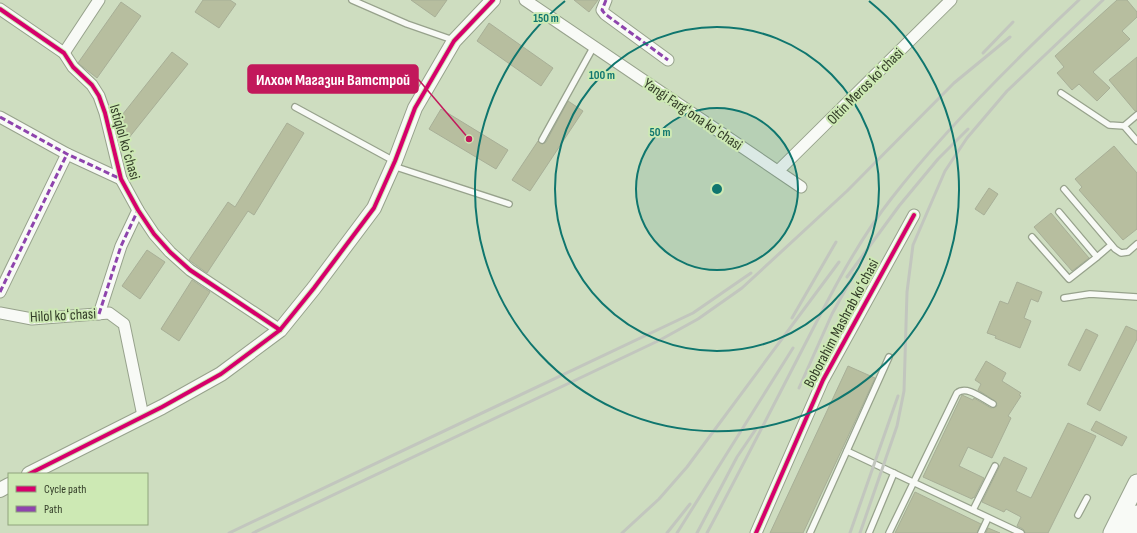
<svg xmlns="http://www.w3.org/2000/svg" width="1137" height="533" font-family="'Sofia Sans Condensed',sans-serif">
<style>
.building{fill:#b7be9f;stroke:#a8af97}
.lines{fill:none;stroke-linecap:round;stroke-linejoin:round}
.service-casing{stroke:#97a28c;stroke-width:8}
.minor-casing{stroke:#97a28c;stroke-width:13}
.tertiary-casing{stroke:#97a28c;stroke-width:16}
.primary-casing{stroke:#97a28c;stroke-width:19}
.service{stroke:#f8faf6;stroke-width:5.5}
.minor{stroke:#f8faf6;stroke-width:11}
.tertiary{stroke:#f8faf6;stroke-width:14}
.primary{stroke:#f8faf6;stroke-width:17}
.rail{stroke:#c2c6be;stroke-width:3}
.quiet{stroke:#8e44ad;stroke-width:3;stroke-dasharray:6 3;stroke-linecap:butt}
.cycleway-casing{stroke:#cde9b4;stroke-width:6}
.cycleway{stroke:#d6006c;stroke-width:4}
.ring{fill:none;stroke:#0f766e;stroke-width:2}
.labels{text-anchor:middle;stroke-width:4;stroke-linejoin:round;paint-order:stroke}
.street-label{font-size:15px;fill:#333d28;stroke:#cde9b4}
.centre{fill:#0f766e;stroke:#cde9b4;stroke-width:2}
.ring-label{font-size:12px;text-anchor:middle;font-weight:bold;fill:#0f766e;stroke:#cde9b4;stroke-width:4;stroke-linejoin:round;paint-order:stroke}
.leader{fill:none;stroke:#c2185b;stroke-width:1.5}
.callout-dot{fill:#c2185b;stroke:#cde9b4;stroke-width:1.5}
.callout{fill:#c2185b;stroke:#c2185b;stroke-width:1.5}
.callout-label{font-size:16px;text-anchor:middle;font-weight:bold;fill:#fff}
</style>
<rect width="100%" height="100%" fill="#ceddc0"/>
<!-- building -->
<g class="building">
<path d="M203,0H230L236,4L219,28L195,12Z"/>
<path d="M411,0H447L435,17Z"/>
<path d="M574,0H598L589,12Z"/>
<path d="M1117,0H1127L1137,12V17L1122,31L1130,39L1093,72L1110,88L1097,101L1079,84L1072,90L1057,73L1064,67L1055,56Z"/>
<path d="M121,2L141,16L97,78L78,63Z"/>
<path d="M489,23L553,68L541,86L477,41Z"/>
<path d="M172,52L188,64L128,139L116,129L115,124Z"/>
<path d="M1137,57V111H1135L1109,80Z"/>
<path d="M568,101L583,111L530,191L512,180L538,141L542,144L546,142Z"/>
<path d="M441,109L508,150L496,169L429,129Z"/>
<path d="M287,123L304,133L254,215L248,211L207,273L189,260L228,202L235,207Z"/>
<path d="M1114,146L1137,173V229L1123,240L1079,190L1082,187L1075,179Z"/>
<path d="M989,188L998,194L984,215L975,209Z"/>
<path d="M1051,213L1089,258L1072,271L1034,227Z"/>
<path d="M147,250L165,262L140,299L122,286Z"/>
<path d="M192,280L210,292L179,341L161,329Z"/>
<path d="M1017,282L1042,292L1038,302L1031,299L1024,318L1031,321L1020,348L995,338L996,336L987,333L1000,301L1008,304Z"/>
<path d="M1126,326L1137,331V339L1100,411L1087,404Z"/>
<path d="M1086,329L1098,335L1080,371L1068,365Z"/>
<path d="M986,361L1006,373L1002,381L1021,393L1019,395L1021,396L1008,416L1011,418L992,458L968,447L959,466L984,478L974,498L973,497L972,499L923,477L962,395L973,400L974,398L991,408L997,406L995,401L978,390L981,384L975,380Z"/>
<path d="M848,366L875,378L864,402L803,533H770Z"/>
<path d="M1096,421L1127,437L1122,446L1091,430Z"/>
<path d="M1068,423L1096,436L1048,533H1025L1023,529L1017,526L1021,517L1006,509L1004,512L982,502L1004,457L1027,468L1016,491L1031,498Z"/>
<path d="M915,492L981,524L977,533H895Z"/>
<path d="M988,528L1000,533H986Z"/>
</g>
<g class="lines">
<!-- service casing -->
<g class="service-casing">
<g id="service">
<path d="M352,0L407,24L453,40"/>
<path d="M1061,93L1109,125L1124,126"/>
<path d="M295,107L394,161"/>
<path d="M1137,115L1124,126L1137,141"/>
<path d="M542,140L594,46"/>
<path d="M393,166L509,204"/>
<path d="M1064,189L1115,249L1121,253L1128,252L1137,244"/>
<path d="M1059,212L1097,257L1111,245"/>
<path d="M1032,237L1069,279L1097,257"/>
<path d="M1064,298L1090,294L1137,297"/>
<path d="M847,451L1021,533"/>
<path d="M973,510L995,466"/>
<path d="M1078,515L1087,498"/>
<path d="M810,533L889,357"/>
<path d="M869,533L894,473"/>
<path d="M889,533L957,393C967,385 983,399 993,404"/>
<path d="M981,533L988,518"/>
</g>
</g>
<!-- minor casing -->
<g class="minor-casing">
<g id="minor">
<path d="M525,0L801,187"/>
<path d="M606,0L602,10L605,14L668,60"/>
<path d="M0,9L64,53L73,67L92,85L99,96L105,113L121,179L138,210L154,234L170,252L190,270L280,330"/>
<path d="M64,53L99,0"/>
<path d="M0,117L67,154L121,179"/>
<path d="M778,171L951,0"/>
<path d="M0,292L67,154"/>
<path d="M0,313L32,319L109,313L124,324L143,416"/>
<path d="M99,314L121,246L138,210"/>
<path d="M756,533L823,380L914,215"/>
</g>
</g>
<!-- tertiary casing -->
<g class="tertiary-casing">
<g id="tertiary">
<path d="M29,474L162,407L221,374L280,330L314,288L374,208L395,161L415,108L454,41L493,0"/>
<path d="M0,490L9,485"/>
</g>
</g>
<!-- primary casing -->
<g class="primary-casing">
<g id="primary">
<path d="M1112,533L1137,483"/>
<path d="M1128,533L1137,514"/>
</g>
</g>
<!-- service -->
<use href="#service" class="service"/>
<!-- minor -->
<use href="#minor" class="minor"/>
<!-- tertiary -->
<use href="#tertiary" class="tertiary"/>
<!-- primary -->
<use href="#primary" class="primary"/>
<!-- rail -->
<g class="rail">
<path d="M983,53L1013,22"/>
<path d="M847,277L899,206L938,159L968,129"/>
<path d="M792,318L836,242"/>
<path d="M799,388L832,314L854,274"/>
<path d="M229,533L693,313L751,273"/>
<path d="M253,533L660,340L698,319L742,288L847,191L954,83L1010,37"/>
<path d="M622,533L659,499L687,467L839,262"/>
<path d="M667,533L690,504"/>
<path d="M677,533L793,348"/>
<path d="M697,533L737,457L756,429"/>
<path d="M707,533C739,473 770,412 801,352C828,300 855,245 891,199C945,129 1015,60 1079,0"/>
<path d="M850,533L898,396"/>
<path d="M860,533L897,426L904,391L907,292L913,245L945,171L967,138L1007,91L1103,0"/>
</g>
<!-- quiet -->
<g class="quiet">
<path d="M606,0L602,10L605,14L668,60"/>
<path d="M0,117L67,154L121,179"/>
<path d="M0,292L67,154"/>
<path d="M99,314L121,246L138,210"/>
</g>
<!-- cycleway casing -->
<g class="cycleway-casing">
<g id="cycleway">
<path d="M0,9L64,53L73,67L92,85L99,96L105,113L121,179L138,210L154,234L170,252L190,270L280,330"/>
<path d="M29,474L162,407L221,374L280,330L314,288L374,208L395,161L415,108L454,41L493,0"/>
<path d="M756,533L823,380L914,215"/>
</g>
</g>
<!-- cycleway -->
<use href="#cycleway" class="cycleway"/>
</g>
<!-- distance rings -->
<circle cx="717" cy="189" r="81" fill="#0f766e" fill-opacity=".12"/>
<g class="ring">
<circle cx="717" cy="189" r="81"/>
<circle cx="717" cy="189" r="162"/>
<path d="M869 1A242 242 0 1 1 565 1"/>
</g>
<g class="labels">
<!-- street labels -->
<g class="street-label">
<text transform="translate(865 86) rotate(-45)" y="5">Oltin Meros koʻchasi</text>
<text transform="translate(693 114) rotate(34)" y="5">Yangi Fargʻona koʻchasi</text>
<text transform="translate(125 142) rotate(74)" y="5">Istiqlol koʻchasi</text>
<text transform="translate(63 315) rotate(-3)" y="5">Hilol koʻchasi</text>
<text transform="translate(841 323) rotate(-62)" y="5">Boborahim Mashrab koʻchasi</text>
</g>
</g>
<circle cx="717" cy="189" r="6" class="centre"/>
<g class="ring-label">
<text x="546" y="22">150 m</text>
<text x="602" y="79">100 m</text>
<text x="660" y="136">50 m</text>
</g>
<!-- callouts -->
<path class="leader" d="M469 139L418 79"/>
<circle class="callout-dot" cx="469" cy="139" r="4"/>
<rect class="callout" x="248" y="65" width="170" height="28" rx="4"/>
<g class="callout-label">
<text x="333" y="85">Илхом Магазин Ватстрой</text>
</g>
<!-- legend -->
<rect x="8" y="473" width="140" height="52" fill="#cde9b4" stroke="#8fa47c"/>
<rect x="16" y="486" width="20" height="6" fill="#d6006c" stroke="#8fa47c"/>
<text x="44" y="493" font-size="12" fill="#333d28">Cycle path</text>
<rect x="16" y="506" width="20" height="6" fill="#8e44ad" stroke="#8fa47c"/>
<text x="44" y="513" font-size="12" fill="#333d28">Path</text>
</svg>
